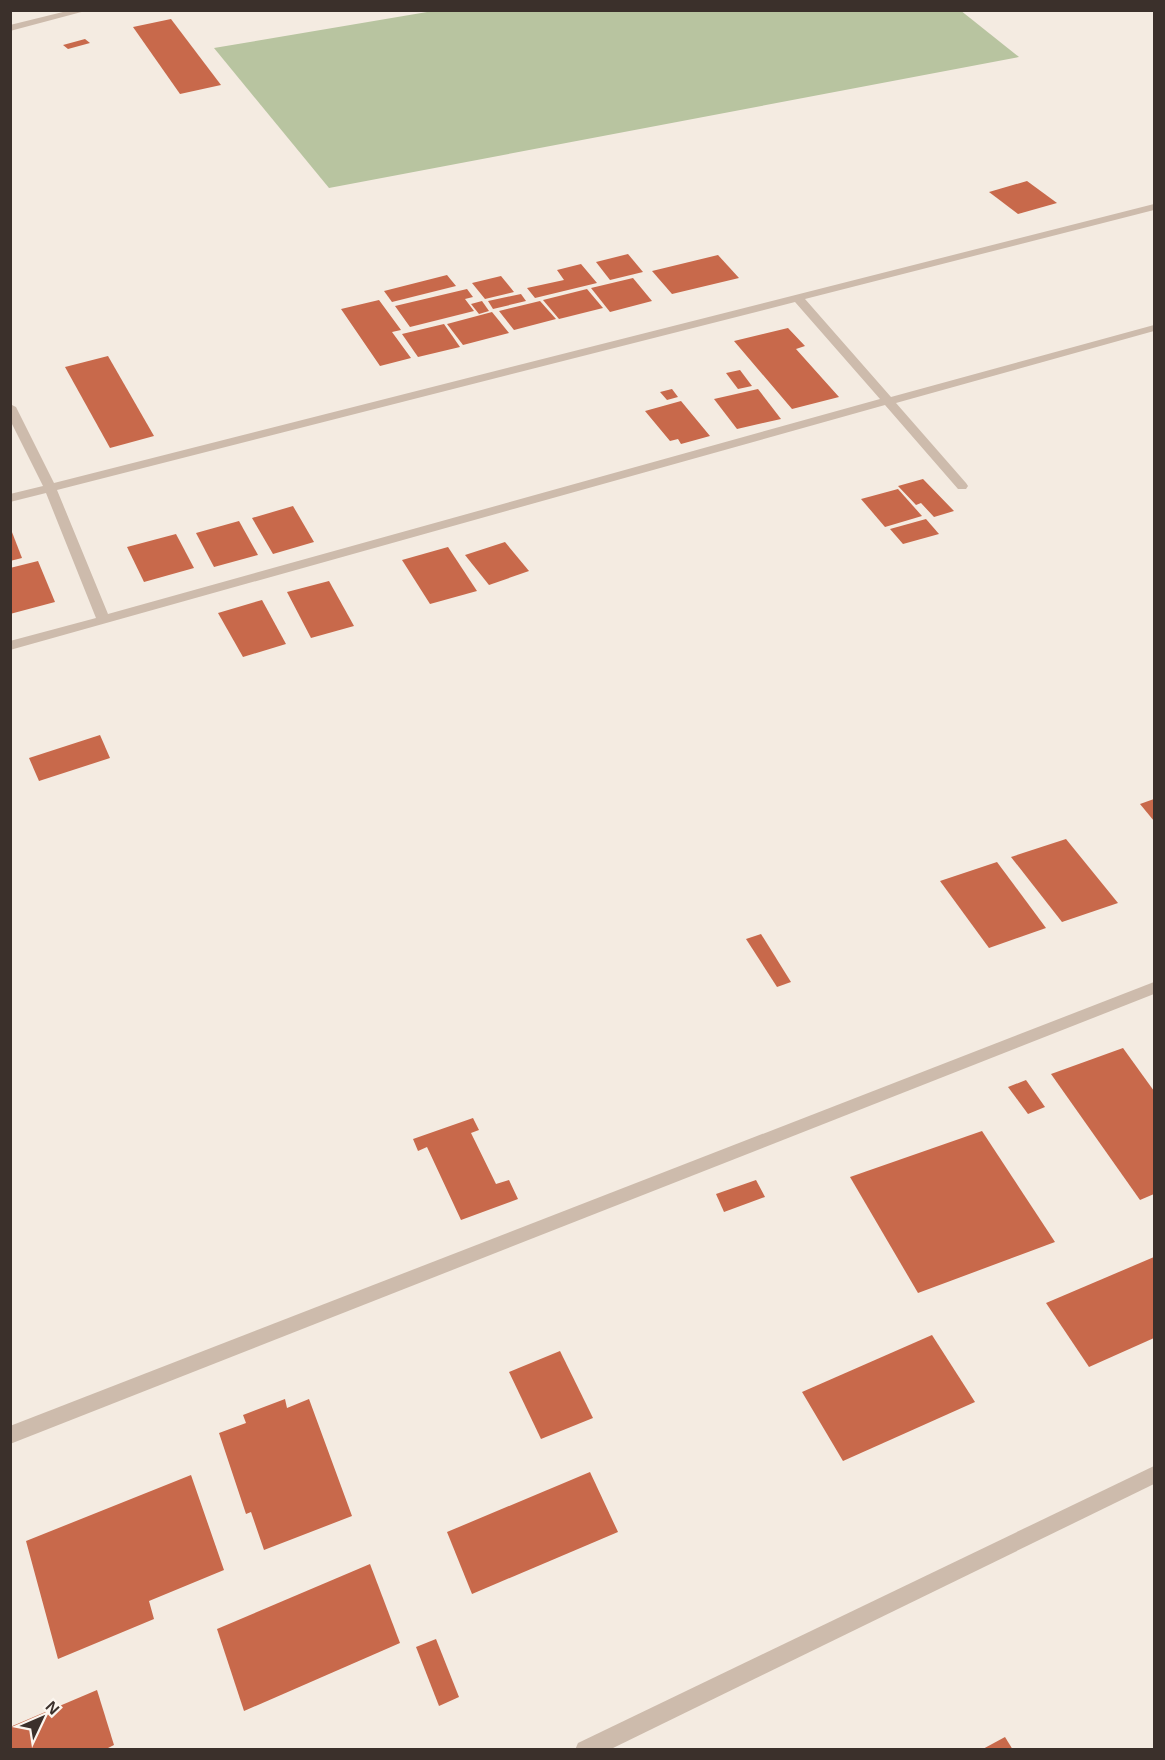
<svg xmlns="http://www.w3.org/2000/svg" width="1165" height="1760" font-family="Helvetica,sans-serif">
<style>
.green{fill:#b8c4a0}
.building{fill:#c8694b}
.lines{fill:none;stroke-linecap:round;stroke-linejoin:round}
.lane{fill:#cdbbac;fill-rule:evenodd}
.street{fill:#cdbbac;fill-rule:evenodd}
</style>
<rect width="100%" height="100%" fill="#f4ebe1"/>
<!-- green -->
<path class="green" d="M960,10L1019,57L329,188L214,48L433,11Z"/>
<!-- building -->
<g class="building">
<path d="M171,19L221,85L180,94L133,27Z"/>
<path d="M85,39L90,43L68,49L63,45Z"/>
<path d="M1027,181L1057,203L1018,214L989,192Z"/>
<path d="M628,254L643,272L610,280L596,262Z"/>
<path d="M718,255L739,278L672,294L652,271Z"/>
<path d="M581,264L597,283L535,298L527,288L564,280L557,270Z"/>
<path d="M447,275L456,286L392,302L384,291Z"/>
<path d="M501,276L514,292L485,299L472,283Z"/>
<path d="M633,278L652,301L610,312L591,288Z"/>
<path d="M467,289L473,297L465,299L474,311L410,327L395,306Z"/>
<path d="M587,289L603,308L559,319L543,300Z"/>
<path d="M521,294L526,301L493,309L488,301Z"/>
<path d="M379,300L401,330L392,332L411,358L380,366L341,309Z"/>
<path d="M482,301L489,311L479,314L471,304Z"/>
<path d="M540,301L556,319L514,330L499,311Z"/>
<path d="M492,312L509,333L463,345L447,324Z"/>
<path d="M444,324L460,347L418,357L402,334Z"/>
<path d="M788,328L805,346L796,349L839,397L792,409L734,341Z"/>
<path d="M108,356L154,436L110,448L65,367Z"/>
<path d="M740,370L752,386L738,389L726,373Z"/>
<path d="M672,389L678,397L667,400L660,392Z"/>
<path d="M758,389L781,419L737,429L714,399Z"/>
<path d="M681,401L710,436L681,444L678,439L670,441L645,411Z"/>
<path d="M923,479L954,511L934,517L921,503L916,505L898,486Z"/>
<path d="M898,489L922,516L885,527L861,499Z"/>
<path d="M293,506L314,542L273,554L252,518Z"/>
<path d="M926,519L939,534L903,544L890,529Z"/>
<path d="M239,521L258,555L214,567L196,533Z"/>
<path d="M10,527L22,558L10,561Z"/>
<path d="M176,534L194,568L144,582L127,547Z"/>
<path d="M505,542L529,571L489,585L465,555Z"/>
<path d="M448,547L477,591L430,604L402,560Z"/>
<path d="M38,561L55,602L10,614V568Z"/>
<path d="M329,581L354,626L311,638L287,592Z"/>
<path d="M262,600L286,644L243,657L218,613Z"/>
<path d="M100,735L110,758L39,781L29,758Z"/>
<path d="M1154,799V821L1140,804Z"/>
<path d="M1066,839L1118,903L1062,922L1011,857Z"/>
<path d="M997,862L1046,928L989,948L940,881Z"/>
<path d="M761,934L791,982L777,987L746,939Z"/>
<path d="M1123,1048L1154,1091V1194L1140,1200L1051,1074Z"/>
<path d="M1026,1080L1045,1107L1028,1114L1008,1087Z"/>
<path d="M473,1118L479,1130L471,1133L496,1184L509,1180L518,1199L461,1220L427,1147L418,1151L413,1139Z"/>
<path d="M982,1131L1055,1242L918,1293L850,1177Z"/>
<path d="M756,1180L765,1197L724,1212L716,1194Z"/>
<path d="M1154,1257V1338L1089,1367L1046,1303Z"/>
<path d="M932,1335L975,1402L843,1461L802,1392Z"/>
<path d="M560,1351L593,1418L541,1439L509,1372Z"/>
<path d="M285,1399L287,1408L309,1399L352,1516L264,1550L251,1512L246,1514L219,1433L246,1423L243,1415Z"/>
<path d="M590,1472L618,1532L472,1594L447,1532Z"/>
<path d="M191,1475L224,1570L149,1601L154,1619L58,1659L26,1541Z"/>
<path d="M370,1564L400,1643L244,1711L217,1629Z"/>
<path d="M436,1639L459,1697L439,1706L416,1647Z"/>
<path d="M97,1690L114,1745L104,1750H10V1727Z"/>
<path d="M1005,1737L1013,1750H981Z"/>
</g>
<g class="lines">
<!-- lane -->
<g class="lane">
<path d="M1154,982V994L10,1444V1426Z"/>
<path d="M1154,1466V1484L609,1750H575L578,1743Z"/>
</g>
<!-- street -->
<g class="street">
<path d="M71,10H89L10,31V25Z"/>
<path d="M1154,204V210L805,299L891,397L1154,325V331L896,403L966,483L968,486L966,489H958L885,405L10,650V641L96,618L46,493L10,502V494L43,486L10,420V404L16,407L54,483ZM795,302L880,399L108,614L57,490Z"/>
</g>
</g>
<!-- border -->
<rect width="1165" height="1760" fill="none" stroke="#3b302b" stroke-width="24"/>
<!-- north arrow -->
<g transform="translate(42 1718) rotate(46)" stroke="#fbf5ee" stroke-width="4.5" paint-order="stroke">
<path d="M0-4.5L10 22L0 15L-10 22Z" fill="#3b302b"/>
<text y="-9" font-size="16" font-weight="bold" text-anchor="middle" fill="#3b302b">N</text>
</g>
</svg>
